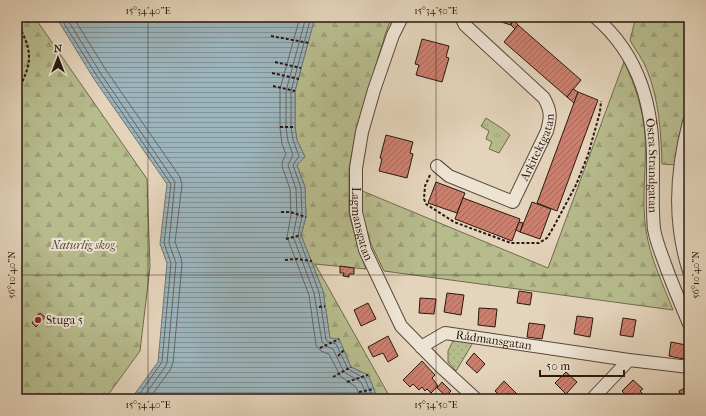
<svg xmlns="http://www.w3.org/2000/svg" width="706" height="416" font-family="'IM FELL French Canon',serif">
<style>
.grass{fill:url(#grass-dots);stroke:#706a4e}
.forest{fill:url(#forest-firs);stroke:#706a4e}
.park{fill:url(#park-tufts);stroke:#706a4e}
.water{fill:url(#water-rules);stroke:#6e7677}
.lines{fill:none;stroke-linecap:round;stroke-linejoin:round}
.shore{stroke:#636666;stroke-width:1}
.building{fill:url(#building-hatch);stroke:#2a1810}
.minor-casing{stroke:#58473b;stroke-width:14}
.path{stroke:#2a1810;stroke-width:2;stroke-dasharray:3 2;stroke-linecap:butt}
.minor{stroke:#ede3d3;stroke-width:12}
.ticks{fill:none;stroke:#2a1810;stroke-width:1;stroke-opacity:0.45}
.poi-dot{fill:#8f2418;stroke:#ede3d3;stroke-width:1.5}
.labels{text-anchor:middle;stroke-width:4;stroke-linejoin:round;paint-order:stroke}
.street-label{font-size:12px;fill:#2a1810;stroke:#ede3d3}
.park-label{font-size:12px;font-style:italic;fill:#544936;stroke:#ede3d3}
.poi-label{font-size:12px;fill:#2a1810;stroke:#ede3d3;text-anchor:start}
.neatline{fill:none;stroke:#2a1810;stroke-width:1.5}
.ticks-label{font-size:10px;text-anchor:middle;fill:#2a1810}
</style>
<defs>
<pattern id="grass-dots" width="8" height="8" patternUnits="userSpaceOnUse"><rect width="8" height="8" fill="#b7bc8d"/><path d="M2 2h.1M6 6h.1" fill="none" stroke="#9ea179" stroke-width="1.8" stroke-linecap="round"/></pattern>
<pattern id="forest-firs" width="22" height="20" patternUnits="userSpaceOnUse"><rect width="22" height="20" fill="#b7bc8d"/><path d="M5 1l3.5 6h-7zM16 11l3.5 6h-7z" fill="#9ea179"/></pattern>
<pattern id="park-tufts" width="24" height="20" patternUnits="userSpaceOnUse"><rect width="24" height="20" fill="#b7bc8d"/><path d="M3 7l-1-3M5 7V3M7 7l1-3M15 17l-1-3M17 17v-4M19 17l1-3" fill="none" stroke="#9ea179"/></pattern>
<pattern id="water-rules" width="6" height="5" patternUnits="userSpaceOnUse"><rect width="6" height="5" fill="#9cb5bc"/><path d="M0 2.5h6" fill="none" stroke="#7f9297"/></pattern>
<pattern id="building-hatch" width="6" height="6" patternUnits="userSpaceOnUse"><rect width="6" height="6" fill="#ca806f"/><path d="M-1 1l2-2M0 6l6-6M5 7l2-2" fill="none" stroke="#a4685a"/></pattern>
</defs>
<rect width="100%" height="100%" fill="#e4d4bb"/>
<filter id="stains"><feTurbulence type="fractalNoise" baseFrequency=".005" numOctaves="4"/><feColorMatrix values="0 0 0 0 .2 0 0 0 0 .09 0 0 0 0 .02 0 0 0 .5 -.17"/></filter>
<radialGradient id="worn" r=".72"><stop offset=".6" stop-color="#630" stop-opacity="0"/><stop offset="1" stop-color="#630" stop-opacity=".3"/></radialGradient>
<!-- grass -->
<path class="grass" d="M462,339L474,341L456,371L448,362V351L453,341Z"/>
<!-- forest -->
<g class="forest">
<path d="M17,17H32L35,18L147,179L150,267L140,351L105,399H17Z"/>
<path d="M315,17H392L386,32L356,131L349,169V214L360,253L366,269L315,264L391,399H377L374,389L368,375L351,367L339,339H330L323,291L301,235L306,217L305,187L297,165L305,157L297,140L295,127V91Z"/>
<path d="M636,17H689V101L679,136L675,165L662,164C661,132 659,100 647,70C643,59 635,50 630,40Z"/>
<path d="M624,62C635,84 643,110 645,135C647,167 641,198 646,230C650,258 663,284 673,310L384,271L371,244L361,212L360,190L548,268Z"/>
</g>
<!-- park -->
<path class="park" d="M486,118L503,129L510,135L499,153L489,149L492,142L486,139L489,131L481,126Z"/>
<!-- water -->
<path class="water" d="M56,17H315L295,91V127L297,140L305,157L297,165L305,187L306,217L301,235L323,291L330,338L339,339L351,367L368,375L374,389L377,399H131L158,362L167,263L160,244L167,184L94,79Z"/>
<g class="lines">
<!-- shore -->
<g class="shore">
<path d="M60,17L97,76L171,184L164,243L171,263L162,362L136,399"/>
<path d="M66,17L101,74L175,182L169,243L176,263L167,363L165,367L142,399"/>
<path d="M73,17L106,70L180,177L182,185L175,242L181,258L182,264L173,363L170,370L149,399"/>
<path d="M300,17L280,89V128L282,144L286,154L283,160L282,166L290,189L291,215L287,237L309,295L316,345L321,351L329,354L341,377L356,387L361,399"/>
<path d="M306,17L286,91V127L288,141L293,155L288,165L296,189L297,216L293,236L314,293L322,342L326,346L333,349L344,372L361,382L368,399"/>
<path d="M311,17L291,91V127L293,140L299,156L293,165L301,188L302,216L298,236L319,292L326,340L329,342L336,344L348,369L365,379L373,399"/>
</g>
</g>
<!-- building -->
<g class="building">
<path d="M485,17H513L511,25Z"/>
<path d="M513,19L518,25L515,29L511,25Z"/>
<path d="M518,25L581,80L567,97L504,42Z"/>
<path d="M422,39L449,46L446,57L449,58L442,82L416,75L419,65L415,64Z"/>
<path d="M573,89L578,92L574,103L567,97Z"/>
<path d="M578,92L598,100L557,211L537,203Z"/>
<path d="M386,135L413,142L410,153L413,154L407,178L379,171L382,159L380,158Z"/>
<path d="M436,182L465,193L457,213L428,203Z"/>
<path d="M463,198L520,219L512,241L455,219Z"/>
<path d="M532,202L551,209L540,239L520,232Z"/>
<path d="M519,222L523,223L520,232L516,230Z"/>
<path d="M340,266L354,268V274H349V277L343,276L344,273H340Z"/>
<path d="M519,291L532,293L530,305L517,303Z"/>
<path d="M447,293L464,295L461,315L444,312Z"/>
<path d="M420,298L436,299L434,314L419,313Z"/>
<path d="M368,303L376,319L361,326L354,310Z"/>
<path d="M479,308L497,309L495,327L478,325Z"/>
<path d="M40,313L45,317L36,327L32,323Z"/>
<path d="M577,316L593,318L590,337L574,334Z"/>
<path d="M623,318L636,320L633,337L620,335Z"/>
<path d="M529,323L545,325L542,339L527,337Z"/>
<path d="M388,336L398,356L388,362L383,353L373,357L368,347Z"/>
<path d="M671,342L686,345L684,359L669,356Z"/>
<path d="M474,353L485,364L477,373L466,363Z"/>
<path d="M422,361L435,375L432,378L438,386L431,393L427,389L425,391L422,387L419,390L413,384L410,387L403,380Z"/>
<path d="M566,372L577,382L566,394L555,383Z"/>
<path d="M633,380L643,389L640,391L644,395L641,399L637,396L634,399H630L622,391Z"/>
<path d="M504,381L517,394L512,399H503L495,391Z"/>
<path d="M442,382L451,391L446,396L437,388Z"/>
<path d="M689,386V399H686V397L682,399L679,391Z"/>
</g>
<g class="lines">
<!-- minor casing -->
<g class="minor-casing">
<g id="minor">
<path id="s1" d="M402,17L393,35L374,90L362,132L356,168V212L365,250L401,326L440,366L476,399"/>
<path id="s2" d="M595,17C641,56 654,110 653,168C653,189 652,209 654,229C656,241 661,253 665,264C672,284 681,304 689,324"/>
<path d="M689,122C676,171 673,222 689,271"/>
<path id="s3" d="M437,166L449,176L513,202L547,131C551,116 551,111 544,98L465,25L461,17"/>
<path id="s4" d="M421,347L445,333L629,360L689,367"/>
<path d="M592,399L629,360"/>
</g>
</g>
<!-- path -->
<g class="path">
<path d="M17,22C33,52 33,62 17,92"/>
<path d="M271,36L309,43"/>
<path d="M275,62L301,68"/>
<path d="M272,73L299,79"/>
<path d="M273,86L295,91"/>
<path d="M280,127H295"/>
<path d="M430,175L425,186L424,199L426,204L454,222L511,243H539L547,238L553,228L576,185L588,155L600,112L601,101"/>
<path d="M281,212H290L306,217"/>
<path d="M286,239L301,235"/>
<path d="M285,260L296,259L312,261"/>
<path d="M319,307L325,306"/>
<path d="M320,348L339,339"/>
<path d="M338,356L344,350"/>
<path d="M333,377L351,367"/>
<path d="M347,382L368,375"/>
<path d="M359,392L374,389"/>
</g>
<!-- minor -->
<use href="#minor" class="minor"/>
</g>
<!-- ticks -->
<path class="ticks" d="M148,17V399M436,17V399M17,275H689"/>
<!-- markers -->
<circle class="poi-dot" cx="38" cy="320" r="4"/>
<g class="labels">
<!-- street labels -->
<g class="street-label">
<text dy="4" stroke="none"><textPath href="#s3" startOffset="145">Arkitektgatan</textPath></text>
<text dy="4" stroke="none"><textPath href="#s2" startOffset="165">Östra Strandgatan</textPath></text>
<text dy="4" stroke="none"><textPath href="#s1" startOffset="215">Lagmansgatan</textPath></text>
<text dy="4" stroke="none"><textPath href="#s4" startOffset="77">Rådmansgatan</textPath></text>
</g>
<!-- park labels -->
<g class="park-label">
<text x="83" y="249">Naturlig skog</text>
</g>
<!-- poi labels -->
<g class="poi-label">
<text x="46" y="324">Stuga 5</text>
</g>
</g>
<!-- margin -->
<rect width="706" height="416" fill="none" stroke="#e4d4bb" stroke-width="44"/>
<!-- north arrow -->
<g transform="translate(58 58)" stroke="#ede3d3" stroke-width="3" paint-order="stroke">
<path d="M0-3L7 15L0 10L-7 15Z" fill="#2a1810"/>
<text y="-6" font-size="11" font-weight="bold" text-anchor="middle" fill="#2a1810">N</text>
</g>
<!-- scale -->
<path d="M540 370v6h84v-6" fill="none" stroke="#2a1810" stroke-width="2"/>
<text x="546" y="370" font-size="12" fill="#2a1810" stroke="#ede3d3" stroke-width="3" paint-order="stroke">50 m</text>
<rect x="22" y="22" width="662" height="372" class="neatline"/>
<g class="ticks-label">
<text x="148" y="14">15°34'40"E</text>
<text x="436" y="14">15°34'50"E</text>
<text transform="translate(11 275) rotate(-90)" y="4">56°10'40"N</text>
<text transform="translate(695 275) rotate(-90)" y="4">56°10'40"N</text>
<text x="148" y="408">15°34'40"E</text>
<text x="436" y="408">15°34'50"E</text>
</g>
<rect width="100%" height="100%" filter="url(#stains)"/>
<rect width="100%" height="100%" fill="url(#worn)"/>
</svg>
